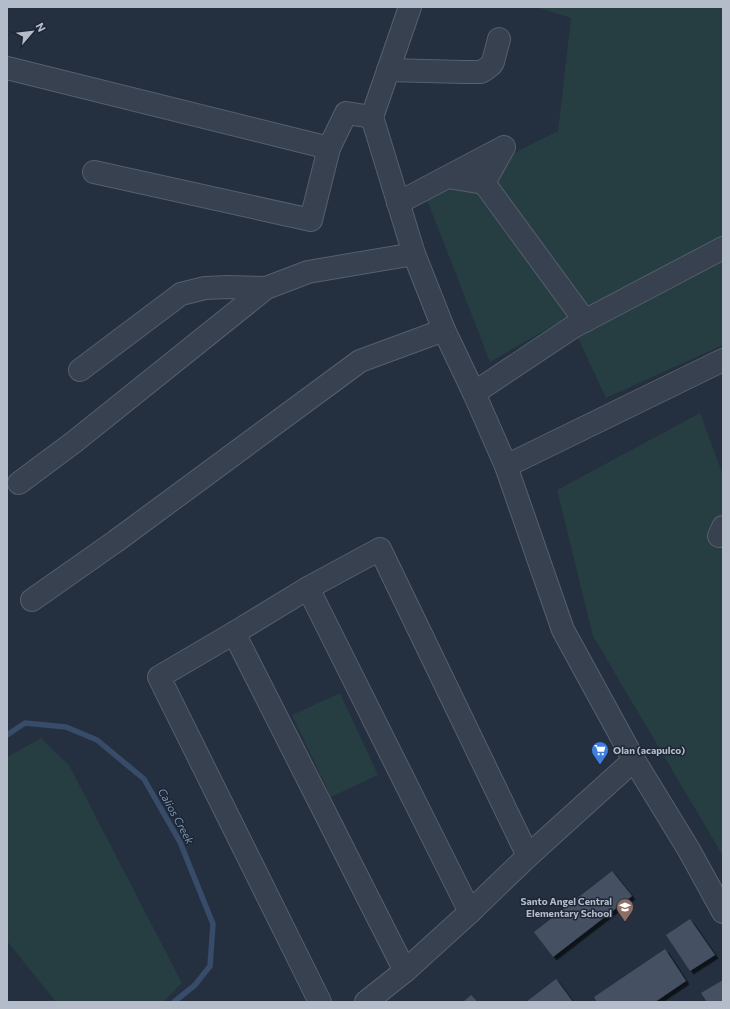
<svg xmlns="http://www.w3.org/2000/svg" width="730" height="1009" font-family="Commissioner,sans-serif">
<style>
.green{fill:#263d41}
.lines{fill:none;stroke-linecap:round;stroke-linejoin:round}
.stream{stroke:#384c69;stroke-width:5.5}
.building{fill:#455164;filter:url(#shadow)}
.minor-casing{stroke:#565f6d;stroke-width:24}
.minor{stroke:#384150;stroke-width:22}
.labels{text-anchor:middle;stroke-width:3;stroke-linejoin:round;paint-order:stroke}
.poi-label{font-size:10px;font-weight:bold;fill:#b4bcca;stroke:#1d2635;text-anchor:start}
.water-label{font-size:11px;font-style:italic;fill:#7b91b2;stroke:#1d2635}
</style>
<defs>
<filter id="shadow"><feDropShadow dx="3.5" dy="3.5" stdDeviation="0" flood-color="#0009"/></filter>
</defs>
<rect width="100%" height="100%" fill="#242f40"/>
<!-- green -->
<g class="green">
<path d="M536,7H723V345L606,398L568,317L490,362L426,197L558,131L571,18Z"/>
<path d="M700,413L723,475V856L593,636L557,490Z"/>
<path d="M340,693L378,775L331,797L292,715Z"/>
<path d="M41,738L69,765L182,983L163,1002H56L7,941V757Z"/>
</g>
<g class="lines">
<!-- stream -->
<path class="stream" d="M7,735L25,723L66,727L97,740L144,779L180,842L213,924L210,966L195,985L174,1002"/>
</g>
<!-- building -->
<g class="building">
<path d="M612,871L632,896L553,957L534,932Z"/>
<path d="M690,919L715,955L690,971L666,935Z"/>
<path d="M665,949L686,981L655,1002H597L594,997Z"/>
<path d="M556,979L573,1002H526Z"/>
<path d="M723,980V1002H707L701,993Z"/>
<path d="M471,995L478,1002H463Z"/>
</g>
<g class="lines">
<!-- minor casing -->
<g class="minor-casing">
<g id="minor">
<path d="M410,7L372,117L414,254L444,330L474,393L506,466L563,630L634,760L689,850L723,912"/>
<path d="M7,68L329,148L346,113L372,117"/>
<path d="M388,70L463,72H481L486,69L491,65L493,62L499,39"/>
<path d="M94,172L311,220L329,148"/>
<path d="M484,183L585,321"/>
<path d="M398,203L504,147L484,183L448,177"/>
<path d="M80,370L181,294L205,288L228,287L266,288"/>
<path d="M474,393L573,327L723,248"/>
<path d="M506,466L723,360"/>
<path d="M19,483L74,442L266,288L308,272L414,254"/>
<path d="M719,536L723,527"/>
<path d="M308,588L470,912"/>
<path d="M32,600L116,541L360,361L444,330"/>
<path d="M234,633L405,971"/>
<path d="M320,1002L159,677L234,633L308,588L380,549L528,856"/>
<path d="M366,1002L405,971L470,912L528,856L634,760"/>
</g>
</g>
<!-- minor -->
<use href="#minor" class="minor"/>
</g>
<!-- icons -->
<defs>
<g id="supermarket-pin" transform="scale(0.9)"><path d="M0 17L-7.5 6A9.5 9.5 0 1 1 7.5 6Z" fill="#3f7fe0" stroke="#1d2635"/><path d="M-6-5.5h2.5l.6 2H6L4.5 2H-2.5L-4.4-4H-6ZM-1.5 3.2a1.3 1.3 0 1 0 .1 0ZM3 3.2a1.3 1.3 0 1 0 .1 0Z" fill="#fff"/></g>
<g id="school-pin" transform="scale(0.9)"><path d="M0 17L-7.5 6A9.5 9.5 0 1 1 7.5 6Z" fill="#8d6e63" stroke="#1d2635"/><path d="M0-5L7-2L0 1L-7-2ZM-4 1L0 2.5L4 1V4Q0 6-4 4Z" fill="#fff"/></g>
</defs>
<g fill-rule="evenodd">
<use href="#supermarket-pin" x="600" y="750"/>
<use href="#school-pin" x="625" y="907"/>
</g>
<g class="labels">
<!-- poi labels -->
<g class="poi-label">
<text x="613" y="754">Olan (acapulco)</text>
<text x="612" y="905" text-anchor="end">Santo Angel Central<tspan x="612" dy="12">Elementary School</tspan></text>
</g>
<!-- water labels -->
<g class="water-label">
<text transform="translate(176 816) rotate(61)" y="4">Calios Creek</text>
</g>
</g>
<!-- border -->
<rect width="730" height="1009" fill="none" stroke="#b4bcca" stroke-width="16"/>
<!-- north arrow -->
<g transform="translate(32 32) rotate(62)" stroke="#1d2635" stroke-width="3" paint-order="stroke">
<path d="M0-3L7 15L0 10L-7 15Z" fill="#b4bcca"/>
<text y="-6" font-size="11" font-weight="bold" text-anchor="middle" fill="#b4bcca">N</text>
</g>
</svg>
